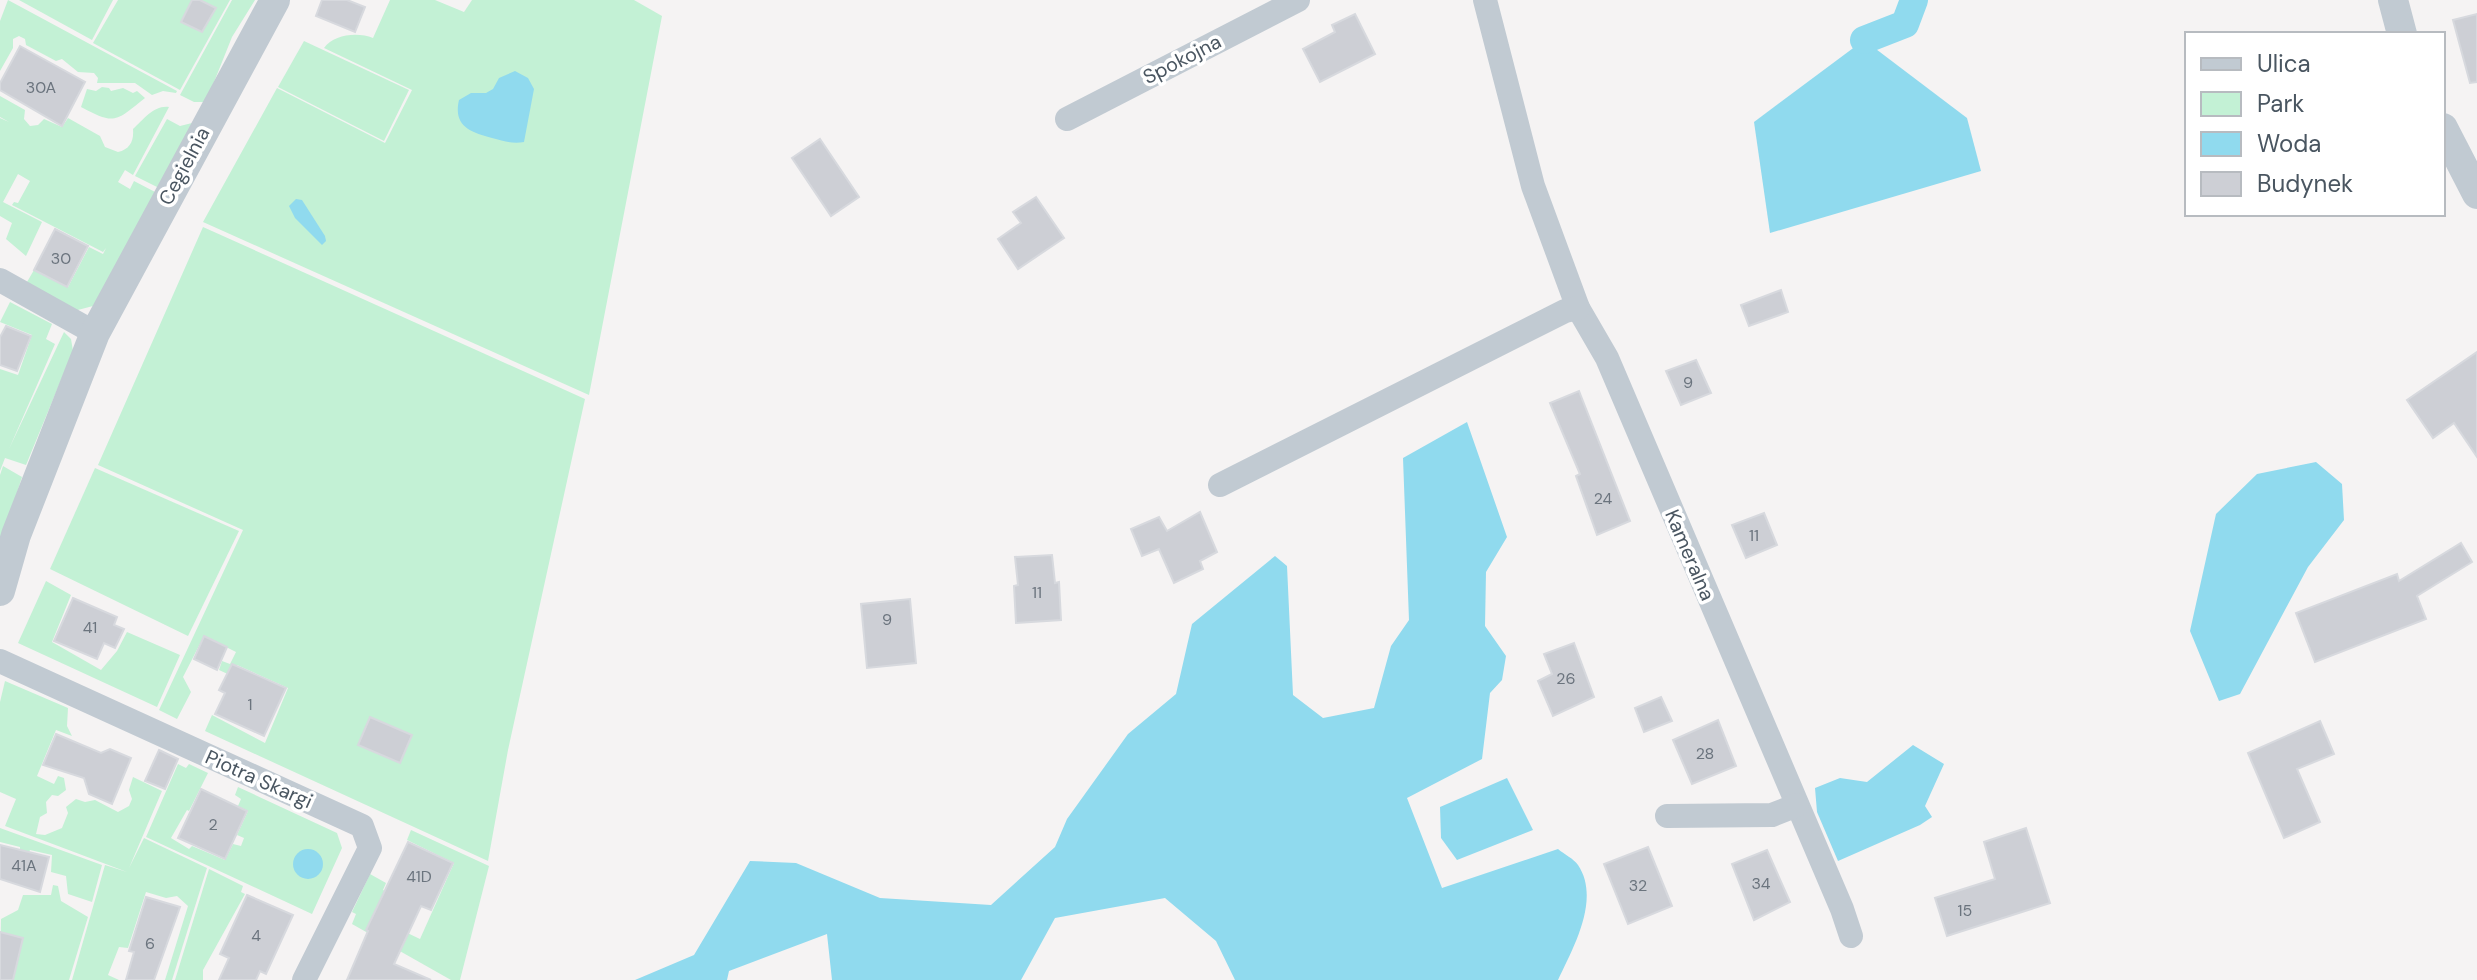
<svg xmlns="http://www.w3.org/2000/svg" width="2477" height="980" font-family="'DM Sans',sans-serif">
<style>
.green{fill:#c3f1d5}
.water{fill:#90daee}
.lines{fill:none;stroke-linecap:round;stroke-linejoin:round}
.canal{stroke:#90daee;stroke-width:28}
.building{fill:#cdcfd5;stroke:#d7d9de;stroke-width:2}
.minor{stroke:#c1cad2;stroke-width:24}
.tertiary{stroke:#c1cad2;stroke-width:30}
.labels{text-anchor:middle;stroke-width:7;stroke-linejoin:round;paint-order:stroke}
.number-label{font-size:16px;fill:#6b747e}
.street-label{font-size:20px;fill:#4a5661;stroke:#fff}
</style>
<rect width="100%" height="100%" fill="#f5f3f3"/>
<!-- green -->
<g class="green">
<path d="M8,0L177,91L176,93L163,91L152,95L135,83H97L98,78L94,73L78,72L62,59L56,61L26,45L25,39L19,36L13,39V48L0,71V21Z"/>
<path d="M19,0H113L92,40Z"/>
<path d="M118,0H230L180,90L93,43Z"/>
<path d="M232,0H255L232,37L206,102H194L180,95Z"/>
<path d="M390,0H435L464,12L472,0H634L662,16L589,395L203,222L277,88L385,143L412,90L324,48C334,34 358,32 373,38Z"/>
<path d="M304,41L409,90L384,141L278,87Z"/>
<path d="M102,87L109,88L111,91L123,88L133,93L137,91L145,98C115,122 115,125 81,107L87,89L96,91Z"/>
<path d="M0,96L25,110L24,119L30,126L38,125L44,119L62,127L68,118L100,136L105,147L118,152C130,149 134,141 133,129C144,119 154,105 169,107L133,175L125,170L118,182L130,189L134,181L157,193L93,306L74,311L27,282L34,270L68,287L89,247L103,254L106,248L103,252L12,205L14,202L18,203L30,181L18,174L3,202L42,222L26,256L6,239L12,223L0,216V118L9,122L0,117Z"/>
<path d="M167,119L180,126L192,123L159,188L135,176Z"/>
<path d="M203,227L585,399L508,750L488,861L205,731L212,715L265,743L288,688L237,665L232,676L219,670L222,661L230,664L236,652L204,636L183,677L191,692L177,719L159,710L243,530L98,465Z"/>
<path d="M10,302L52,324L46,339L55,344L9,449L64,332L71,339L73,351L26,465L5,458L0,471V369L18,375L32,335L0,322Z"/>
<path d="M3,466L22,477L0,545V475Z"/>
<path d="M95,468L239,531L188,636L50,569Z"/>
<path d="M46,581L71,595L52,642L101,670L117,651L127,632L180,655L157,707L18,643Z"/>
<path d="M5,681L68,708L67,726L72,736L56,730L37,776L54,784L58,776L64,778L66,790L58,796L52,795L46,802L47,813L40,817L36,834L45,835L62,828L68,813L66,807L76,799L85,802L95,800L118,812L129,806L132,799L129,790L133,777L162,791L129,868L144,838L207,868L172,980H165L188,906L177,896L166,898L146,892L128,948L119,947L108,975L119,980H72L105,865L127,872L5,826L16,799L0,792V702Z"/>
<path d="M178,764L186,768L189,764L208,773L189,811L187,810L171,838L189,849L192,846L225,860L233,844L241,846L244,838L237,835L248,811L238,806L241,799L235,795L238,787L337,833L342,848L312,914L146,837Z"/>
<path d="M0,828L102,865L92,902L68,894L66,876L51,872L52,855L30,850L27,857L20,853V847L0,842Z"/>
<path d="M411,830L489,866L460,980H451L352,924L356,914L352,912L370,874L386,883L383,890L389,893L378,919L420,939L454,863L407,840Z"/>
<path d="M209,869L243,886L241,892L245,894L203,970V980H175Z"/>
<path d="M53,885L58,886L61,901L88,917L69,980H0L1,919L18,910L23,895H51Z"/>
</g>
<!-- water -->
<g class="water">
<path d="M1864,40L1967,118L1981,171L1770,233L1754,122Z"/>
<path d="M515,71L528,78L534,89L524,142C512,144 504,141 492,138C470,132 453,126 459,100L471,93H486L493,89L499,78Z"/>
<path d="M296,199L302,200L325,236L326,241L322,245L295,218L289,206Z"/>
<path d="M1467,422L1507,537L1486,572L1485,626L1506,656L1502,680L1490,693L1482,759L1407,798L1442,888L1558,849C1564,854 1574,859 1578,865C1601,899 1573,948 1558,980H1235L1216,941L1165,898L1055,918L1021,980H832L827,934L729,971L727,980H635L694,955L750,861L796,863L880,898L991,905L1055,847L1067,819L1128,734L1176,694L1192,624L1275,556L1287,566L1293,695L1323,718L1374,708L1391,646L1409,620L1403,458Z"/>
<path d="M2316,462L2342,484L2344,520L2308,567L2240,694L2219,701L2190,631L2216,514L2257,474Z"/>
<path d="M1913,745L1944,764L1925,806L1932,817L1920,825L1838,861L1817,812L1815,788L1840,778L1867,782Z"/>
<path d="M1507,778L1533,830L1457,860L1441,838L1440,807Z"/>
<circle cx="308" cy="864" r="15"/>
</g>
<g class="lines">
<!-- canal -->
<path class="canal" d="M1864,40L1905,24L1914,0"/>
</g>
<!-- building -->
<g class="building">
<path d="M192,0H200L216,8L202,32L181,22Z"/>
<path d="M322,0H347L365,7L355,32L316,16Z"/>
<path d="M1355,14L1375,54L1320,82L1303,49L1335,32L1332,25Z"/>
<path d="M2477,14V82L2470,83L2453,20Z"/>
<path d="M20,46L85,82L62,126L0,90V83Z"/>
<path d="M820,139L859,197L831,216L792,158Z"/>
<path d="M1036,197L1064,238L1018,269L998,239L1021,223L1013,212Z"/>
<path d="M55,229L88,246L67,287L34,270Z"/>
<path d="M1781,290L1788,312L1749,326L1741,305Z"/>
<path d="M6,326L31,336L17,371L0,365V337Z"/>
<path d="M2477,352V457L2454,423L2433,438L2407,400Z"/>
<path d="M1696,360L1711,393L1681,405L1666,371Z"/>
<path d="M1579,391L1630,521L1597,535L1576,476L1580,474L1550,403Z"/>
<path d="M1200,512L1217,552L1200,561L1203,569L1174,583L1159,549L1142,556L1131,529L1159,517L1167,531Z"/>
<path d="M1764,513L1777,545L1746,558L1732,525Z"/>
<path d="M2461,543L2472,562L2417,596L2426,619L2315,662L2296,613L2397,574L2399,581Z"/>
<path d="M1052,555L1055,583L1059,582L1061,620L1016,623L1014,586L1018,585L1015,557Z"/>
<path d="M73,598L117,617L114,625L124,629L115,648L104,643L97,659L54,641Z"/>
<path d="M910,599L916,663L867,668L861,604Z"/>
<path d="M204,636L227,647L217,670L194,659Z"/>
<path d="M1574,643L1594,697L1553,716L1538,681L1552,674L1544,654Z"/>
<path d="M232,664L286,688L264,736L215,714L225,693L219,690Z"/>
<path d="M1661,697L1672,721L1644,732L1635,708Z"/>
<path d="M370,717L412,735L400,763L358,745Z"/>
<path d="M1718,720L1736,766L1692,784L1673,740Z"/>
<path d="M2320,721L2334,754L2297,769L2320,822L2284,838L2248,753Z"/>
<path d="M56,734L101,753L110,749L131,758L112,804L89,794L84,778L43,765Z"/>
<path d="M159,750L178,759L165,789L145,781Z"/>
<path d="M201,789L247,811L225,859L178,838Z"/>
<path d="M2026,828L2050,903L1947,936L1935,898L1995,879L1984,842Z"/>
<path d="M408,842L453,863L431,910L421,906L394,964L431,980H347L368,931L366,930Z"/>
<path d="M0,845L49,857L40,892L0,879Z"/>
<path d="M1648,847L1672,906L1628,924L1604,864Z"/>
<path d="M1767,850L1790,902L1754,920L1732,864Z"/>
<path d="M247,895L293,915L266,974L260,971L256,980H219L229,958L220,954Z"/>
<path d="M146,897L180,907L154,980H126L134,952L129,951Z"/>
<path d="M0,932L23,938L13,980H0Z"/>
</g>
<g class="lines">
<!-- minor -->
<g class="minor">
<path d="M1485,0L1533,186L1578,308L1607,358L1842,909L1851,936"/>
<path d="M1067,119L1298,0"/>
<path d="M0,280L95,333"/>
<path d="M1220,485L1565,311L1578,308"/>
<path d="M0,661L362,826L370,848L304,980"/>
<path d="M1667,816L1772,815L1797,805"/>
</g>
<!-- tertiary -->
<g class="tertiary">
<path d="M2393,0L2402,34"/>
<path d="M2443,128L2477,194"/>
<path d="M0,591L16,535L95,333L275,0"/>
</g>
</g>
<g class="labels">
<!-- number labels -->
<g class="number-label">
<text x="41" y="93">30A</text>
<text x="61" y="264">30</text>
<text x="1688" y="388">9</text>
<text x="1603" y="504">24</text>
<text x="1754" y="541">11</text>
<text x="1037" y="598">11</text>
<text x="887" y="625">9</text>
<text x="90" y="633">41</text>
<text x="1566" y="684">26</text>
<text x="250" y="710">1</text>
<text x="1705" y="759">28</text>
<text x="213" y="830">2</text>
<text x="24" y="871">41A</text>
<text x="419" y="882">41D</text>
<text x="1761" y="889">34</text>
<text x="1638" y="891">32</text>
<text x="1965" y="916">15</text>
<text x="256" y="941">4</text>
<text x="150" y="949">6</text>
</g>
<!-- street labels -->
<g class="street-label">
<text transform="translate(1182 59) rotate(-27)" y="7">Spokojna</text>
<text transform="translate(184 166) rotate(-62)" y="7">Cegielnia</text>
<text transform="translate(1690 555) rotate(67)" y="7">Kameralna</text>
<text transform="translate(259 779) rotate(24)" y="7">Piotra Skargi</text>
</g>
</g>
<!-- legend -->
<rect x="2185" y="32" width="260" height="184" fill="#ffffff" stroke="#b7bbc0" stroke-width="2"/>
<rect x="2201" y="58" width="40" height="12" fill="#c1cad2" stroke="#b7bbc0" stroke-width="2"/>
<text x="2257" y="72" font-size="24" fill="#4a5661">Ulica</text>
<rect x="2201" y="92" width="40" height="24" fill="#c3f1d5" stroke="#b7bbc0" stroke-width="2"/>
<text x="2257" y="112" font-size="24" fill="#4a5661">Park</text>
<rect x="2201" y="132" width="40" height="24" fill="#90daee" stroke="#b7bbc0" stroke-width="2"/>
<text x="2257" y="152" font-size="24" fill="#4a5661">Woda</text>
<rect x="2201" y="172" width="40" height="24" fill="#cdcfd5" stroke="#b7bbc0" stroke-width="2"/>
<text x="2257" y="192" font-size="24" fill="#4a5661">Budynek</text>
</svg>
